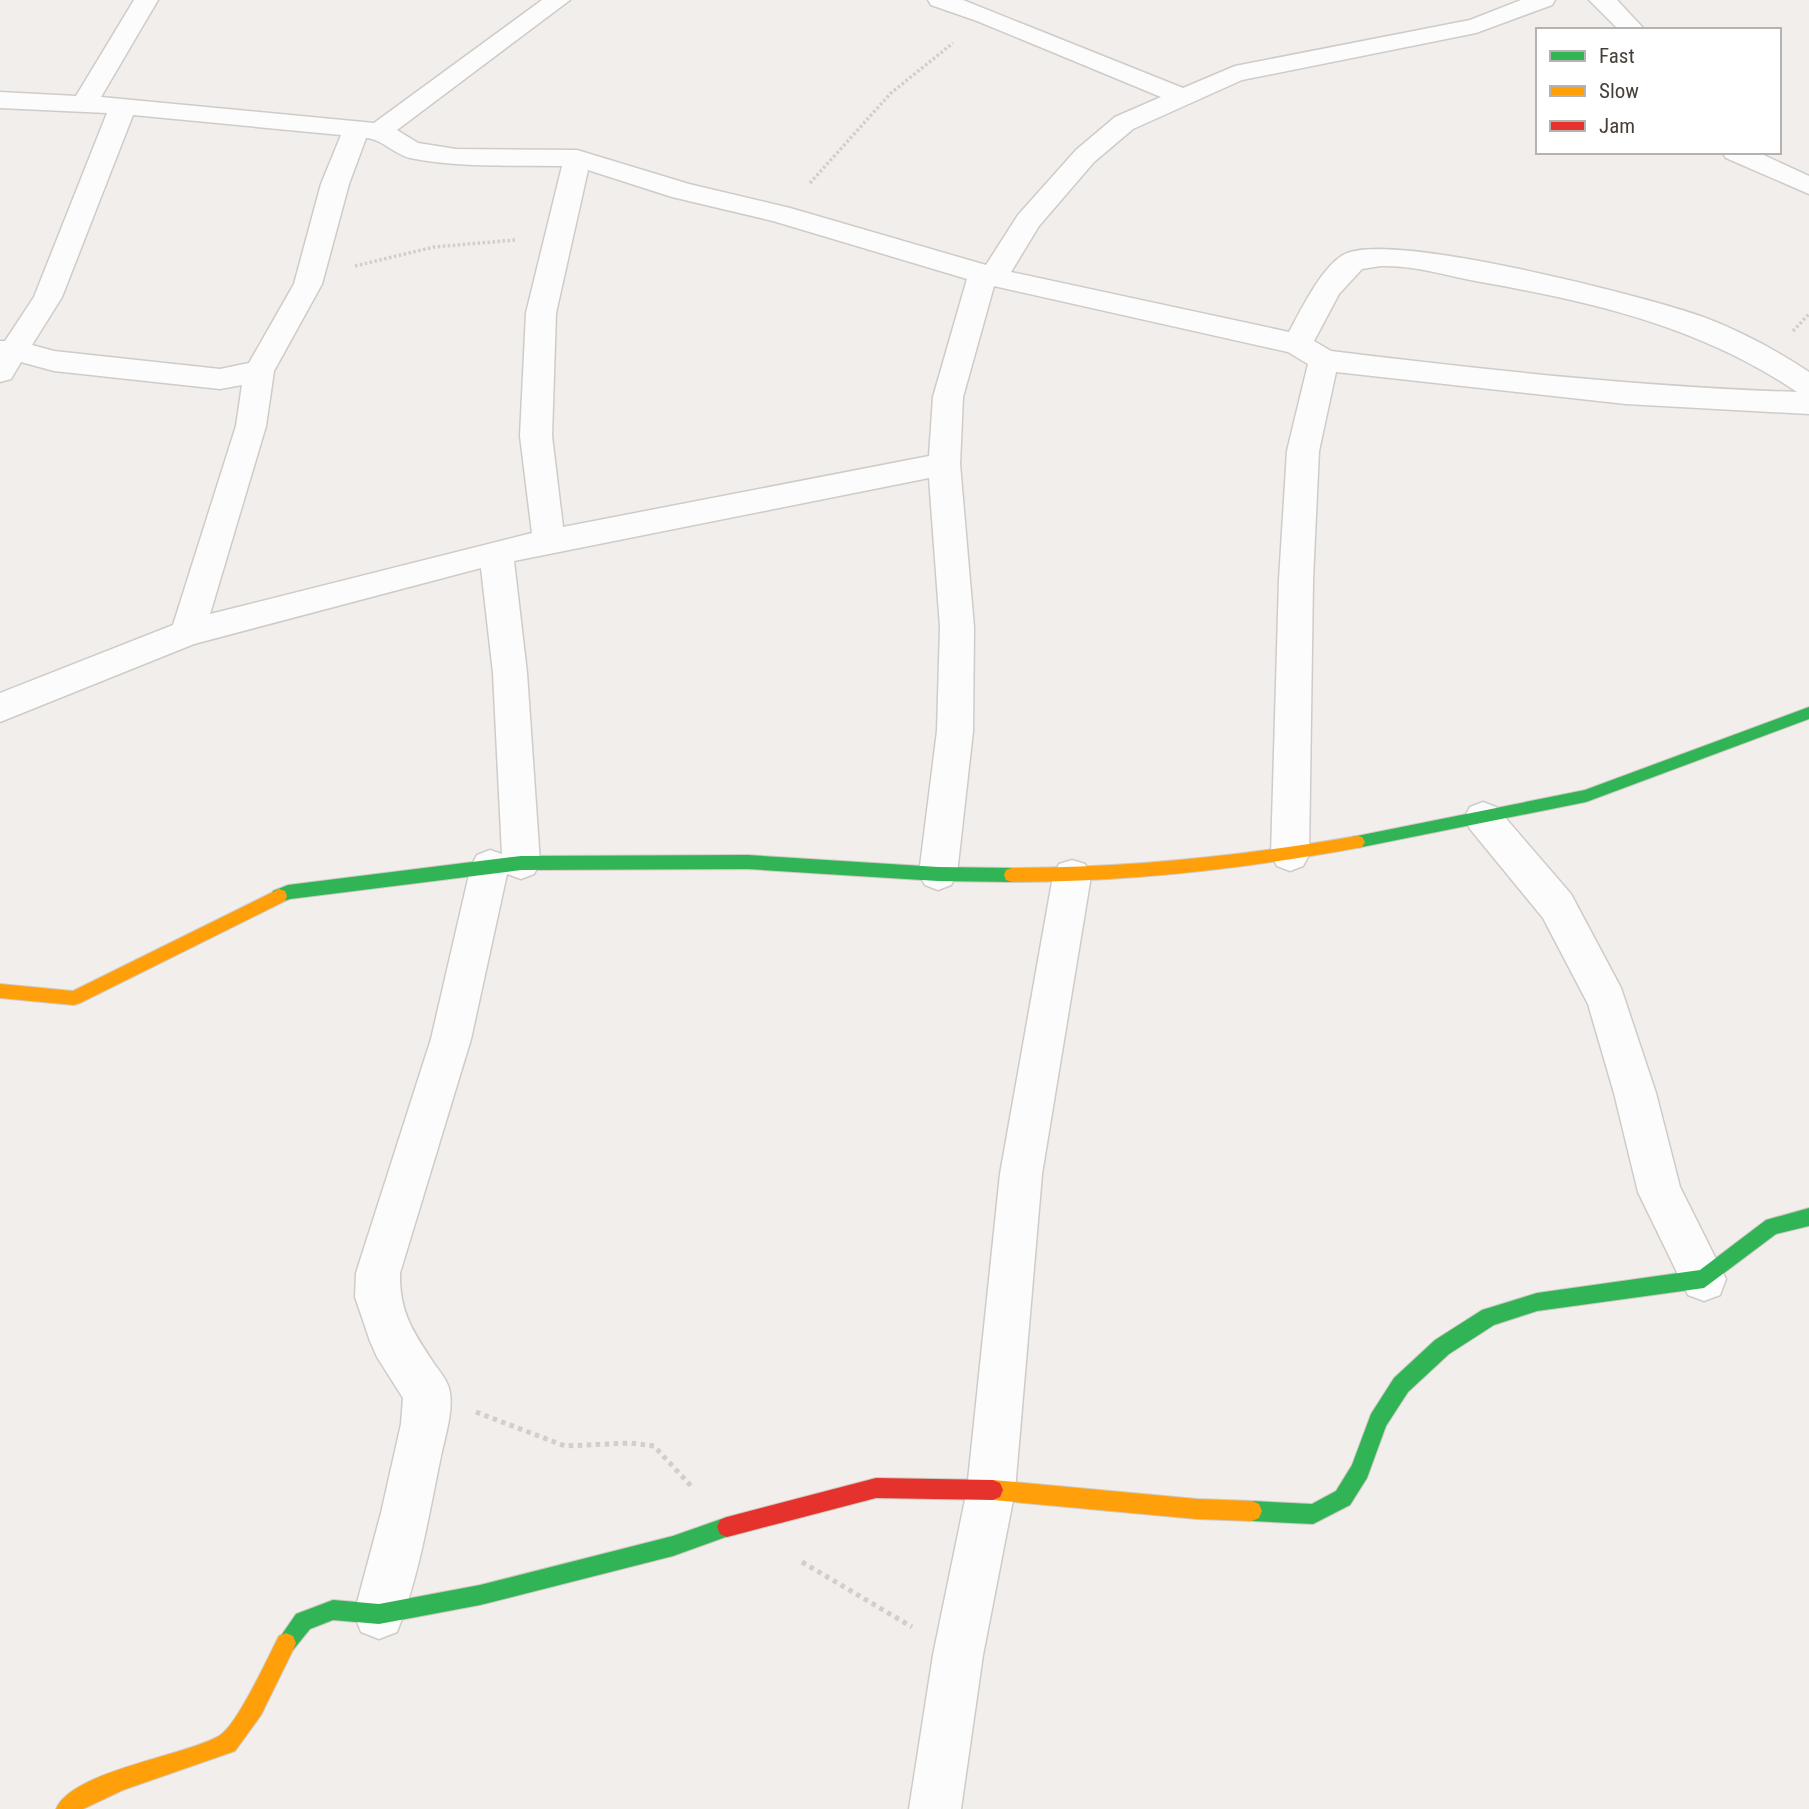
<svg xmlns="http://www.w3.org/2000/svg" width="1809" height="1809" font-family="'Roboto Condensed',sans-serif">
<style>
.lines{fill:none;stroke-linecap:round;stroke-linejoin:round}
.street-casing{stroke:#cfccc8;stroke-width:3}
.fast-casing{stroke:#d0cac2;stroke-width:2}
.slow-casing{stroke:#d0cac2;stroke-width:2}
.jam-casing{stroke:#d0cac2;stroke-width:2}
.path-far1{stroke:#d1cecb;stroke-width:3.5;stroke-dasharray:2.5 2.5;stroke-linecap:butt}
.path{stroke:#d1cecb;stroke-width:5;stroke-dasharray:4.5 4.5;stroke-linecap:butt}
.street{fill:#fdfcfc;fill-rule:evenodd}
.fast{fill:#30b455;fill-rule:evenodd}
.slow{fill:#ff9f0a;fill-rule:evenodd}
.jam{fill:#e5322d;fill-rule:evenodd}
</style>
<rect width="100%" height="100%" fill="#f1eeeb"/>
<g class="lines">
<!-- street casing -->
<g class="street-casing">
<g id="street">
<path d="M134,0H158L101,97L374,123L542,0H570L397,130L418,143L456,149L577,150L689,184L790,208L986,265L1018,215L1076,150L1115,117L1161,97L977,21L931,5L928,0H963L1183,88L1235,66L1470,20L1521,0H1555L1552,5L1476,33L1242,80L1133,129L1094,162L1039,226L1011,272L1289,332C1301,310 1321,268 1343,255C1387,229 1652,298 1706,318C1742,332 1776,350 1809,372V414L1626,404L1336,372L1319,451L1313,580L1309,855L1303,866L1290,871L1277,866L1271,855L1279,580L1287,451L1308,364L1288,352L994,286L963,397L960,464L974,627L973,731L957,874L951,885L938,890L925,885L919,874L937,731L940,627L929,478L514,561L527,673L540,863L534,874L521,879L507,874L471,1039L400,1273C399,1313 414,1333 435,1365C441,1373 449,1383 450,1393C453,1412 445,1437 441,1456C429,1514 419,1577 397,1632L379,1639L361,1632L354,1614L381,1513L401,1424L403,1398L377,1357L370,1341L355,1297L356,1273L431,1039L471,866L477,855L490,850L502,854L493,673L481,568L194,644L0,722V693L173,625L236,426L242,385L220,389L54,371L21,362L11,379L0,382V341H5L34,297L107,113L0,108V92L76,96ZM133,115L341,135L321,184L294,284L249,363L220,369L54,351L32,345L62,297ZM366,138C382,139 394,154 410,158C460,168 511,165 562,166L526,313L520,436L532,533L210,614L266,426L274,371L322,284L349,184ZM588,170L672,197L773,221L967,279L933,397L929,456L563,527L552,436L556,313ZM1381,266C1415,265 1448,276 1481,282C1594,302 1701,327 1797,392C1641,387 1486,370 1331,351L1314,341L1339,294L1362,269Z"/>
<path d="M1589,0H1617L1645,30H1619Z"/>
<path d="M1722,152H1757L1809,176V194L1726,158Z"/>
<path d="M1483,802L1496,807L1571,894L1621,988L1656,1093L1680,1187L1726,1279L1720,1295L1704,1301L1688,1295L1638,1192L1614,1093L1588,1004L1543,918L1470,829L1464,818L1470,807Z"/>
<path d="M1072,860L1085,864L1091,876L1042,1174L1015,1490L983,1655L961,1809H909L933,1655L967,1490L1000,1174L1053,876L1059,864Z"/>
</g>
</g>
<!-- fast casing -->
<g class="fast-casing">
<g id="fast">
<path d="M1809,707V719L1586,802L1357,848L1352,847L1349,842L1352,837L1357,836L1585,790Z"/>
<path d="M748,855L938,867L1012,868L1018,870L1020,875L1018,880L1012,882L938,881L748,869L521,870L290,899L279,903L273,901L271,896L273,891L288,885L521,856Z"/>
<path d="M1809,1208V1226L1776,1234L1704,1288L1537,1311L1494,1325L1449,1354L1408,1392L1386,1426L1367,1478L1350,1505L1313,1524L1252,1521L1245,1518L1242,1511L1245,1504L1252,1501L1312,1504L1336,1491L1352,1465L1371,1414L1394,1378L1435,1340L1482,1310L1537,1293L1700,1270L1766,1220Z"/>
<path d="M727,1517L734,1520L737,1527L734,1534L673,1556L480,1605L379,1624L333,1620L310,1629L293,1650L286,1653L279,1650L276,1643L296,1614L333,1600L379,1604L480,1585L673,1536Z"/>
</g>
</g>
<!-- slow casing -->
<g class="slow-casing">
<g id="slow">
<path d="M1357,836L1362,837L1365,842L1362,847L1357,848C1243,869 1128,882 1012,882L1006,880L1004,875L1006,870L1012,868C1128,868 1243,856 1357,836Z"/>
<path d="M279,889L285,891L287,896L285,901L80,1003L74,1005L0,998V984L73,991Z"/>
<path d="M993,1480L1197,1499L1252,1501L1259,1504L1262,1511L1259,1518L1252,1521L1197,1519L993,1500L986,1497L983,1490L986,1483Z"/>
<path d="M286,1633L293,1636L296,1643L293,1650L261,1715L235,1751L123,1790L83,1809H56C72,1771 184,1756 219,1736C237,1726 268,1657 279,1636Z"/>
</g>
</g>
<!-- jam casing -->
<g class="jam-casing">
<path id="jam" d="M876,1478L993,1480L1000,1483L1003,1490L1000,1497L993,1500L876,1498L727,1537L720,1534L717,1527L720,1520L727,1517Z"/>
</g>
<!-- path-far1 -->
<g class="path-far1">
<path d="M810,183L891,93L953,43"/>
<path d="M355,266L434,247L515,240"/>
<path d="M1793,331L1809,314"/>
</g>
<!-- path -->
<g class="path">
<path d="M476,1412L565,1446L630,1443L654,1446L692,1487"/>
<path d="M802,1562L912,1627"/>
</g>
<!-- street -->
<use href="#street" class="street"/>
<!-- fast -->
<use href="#fast" class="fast"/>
<!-- slow -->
<use href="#slow" class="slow"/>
<!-- jam -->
<use href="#jam" class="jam"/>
</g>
<!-- legend -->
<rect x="1536" y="28" width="245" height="126" fill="#ffffff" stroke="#b5b2af" stroke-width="2"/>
<rect x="1550" y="51" width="35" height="10" fill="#30b455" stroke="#b5b2af" stroke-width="2"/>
<text x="1599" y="63" font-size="21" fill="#473f37">Fast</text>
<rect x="1550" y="86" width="35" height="10" fill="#ff9f0a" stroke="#b5b2af" stroke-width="2"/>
<text x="1599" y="98" font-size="21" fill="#473f37">Slow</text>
<rect x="1550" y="121" width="35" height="10" fill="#e5322d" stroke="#b5b2af" stroke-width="2"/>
<text x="1599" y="133" font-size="21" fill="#473f37">Jam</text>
</svg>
